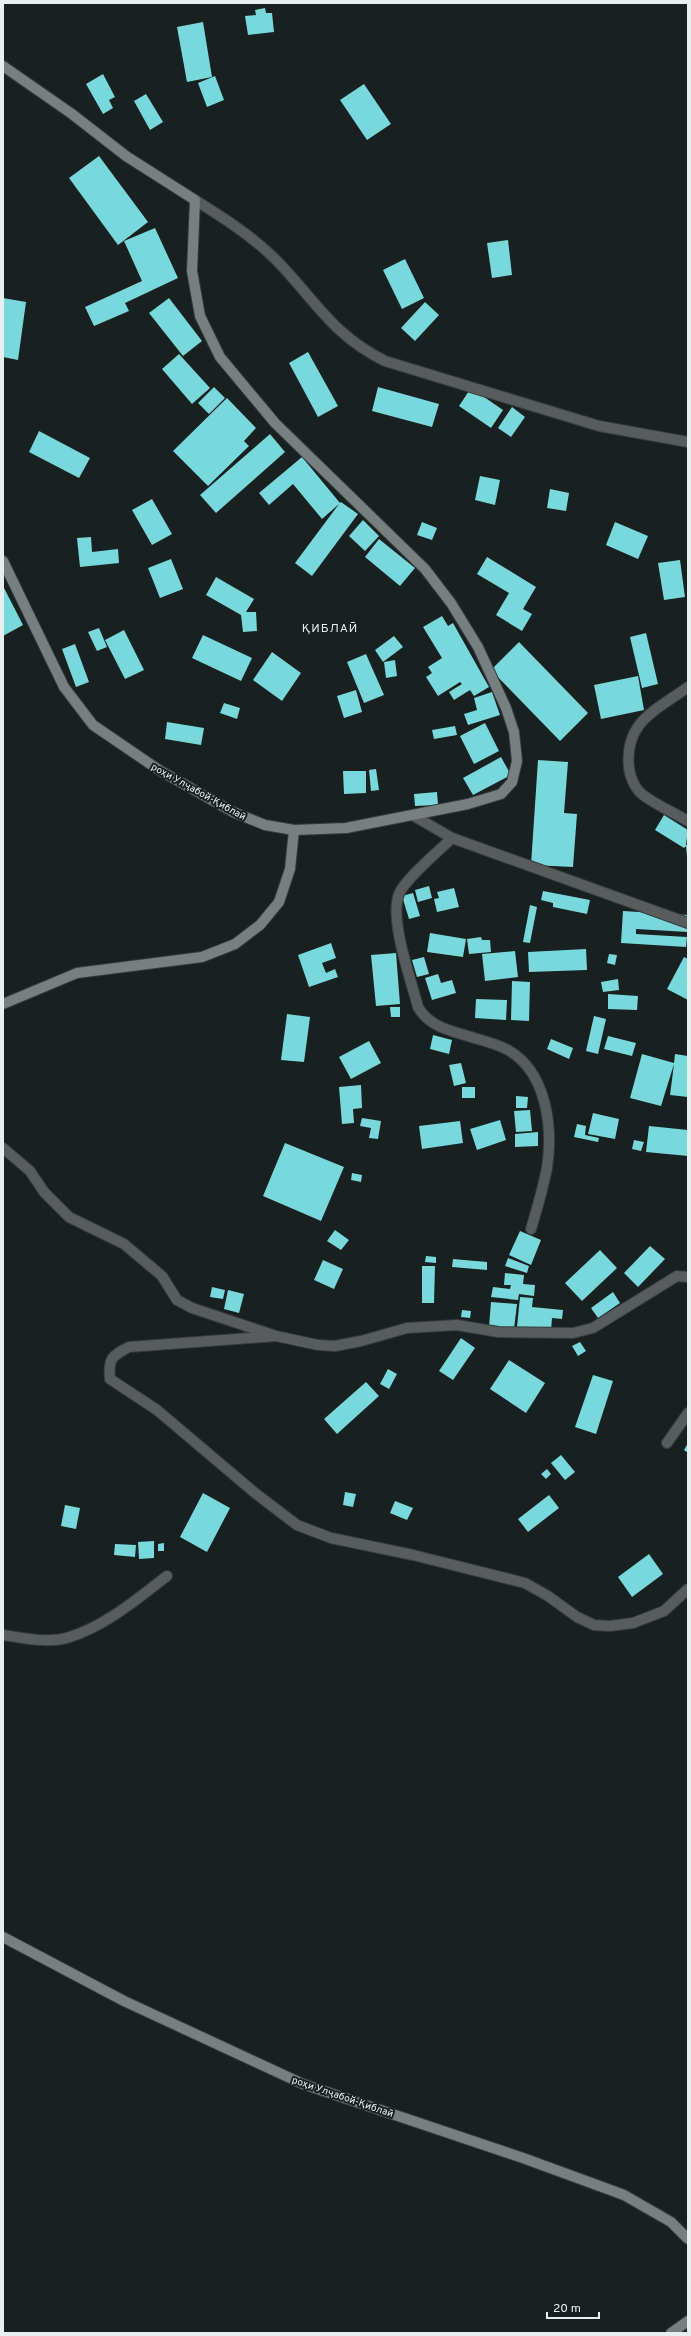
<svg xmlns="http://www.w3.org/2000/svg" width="691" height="2336" font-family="Overpass,sans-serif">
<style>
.building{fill:#79d8db}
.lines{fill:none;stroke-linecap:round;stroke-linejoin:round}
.street-casing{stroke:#353d3d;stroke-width:12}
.secondary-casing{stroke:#353d3d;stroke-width:12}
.street{stroke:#585c5c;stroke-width:10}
.secondary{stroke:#787f7f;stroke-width:10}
.labels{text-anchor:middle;stroke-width:4;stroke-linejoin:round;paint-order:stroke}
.street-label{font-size:10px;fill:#e9eeee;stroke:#182020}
.quarter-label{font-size:12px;letter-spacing:1px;fill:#e9eeee;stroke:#182020}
</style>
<rect width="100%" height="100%" fill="#182020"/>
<!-- building -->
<g class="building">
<path d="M265,8L266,13H272L274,32L248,35L245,16L256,15L255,10Z"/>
<path d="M203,22L212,77L187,82L177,27Z"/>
<path d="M103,74L115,97L109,100L113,108L103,114L86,84Z"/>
<path d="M215,76L224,100L207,107L198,83Z"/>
<path d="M364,84L391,124L367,140L340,100Z"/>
<path d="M146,94L163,122L150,130L134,101Z"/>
<path d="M99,156L148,222L118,245L69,178Z"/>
<path d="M155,228L178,278L125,303L129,311L94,326L85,307L142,281L124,241Z"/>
<path d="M508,240L512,275L492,278L487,243Z"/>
<path d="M405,259L424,298L402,309L383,270Z"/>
<path d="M3,298L26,302L18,360L3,357Z"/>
<path d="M169,298L202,341L183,356L149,313Z"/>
<path d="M425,302L439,315L415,341L401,328Z"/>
<path d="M308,352L338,406L318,417L289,363Z"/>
<path d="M179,354L210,388L192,404L162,369Z"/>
<path d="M214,387L225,398L209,414L198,403Z"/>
<path d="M378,387L439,404L432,427L372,411Z"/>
<path d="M471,388L503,410L491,428L459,406Z"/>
<path d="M227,398L256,428L244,441L249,446L208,486L173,451Z"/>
<path d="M512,407L525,417L511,437L498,428Z"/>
<path d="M39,431L90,458L79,478L29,452Z"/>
<path d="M270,434L285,452L216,513L200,495Z"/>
<path d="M302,457L340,503L341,502L358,514L312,576L295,563L339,504L322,519L293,484L269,505L259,493Z"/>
<path d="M480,476L500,480L495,505L475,500Z"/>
<path d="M550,489L569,493L566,511L547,508Z"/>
<path d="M152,499L172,534L152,545L132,510Z"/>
<path d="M363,520L379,536L365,551L349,536Z"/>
<path d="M422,522L437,528L432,540L417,535Z"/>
<path d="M615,522L648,536L638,559L606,545Z"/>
<path d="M91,537L92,552L118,549L119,563L80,567L77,538Z"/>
<path d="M379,539L415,568L400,586L365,557Z"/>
<path d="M487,557L536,587L523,609L532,614L522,631L496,615L509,593L477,574Z"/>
<path d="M171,559L183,589L160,598L148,568Z"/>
<path d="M680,560L685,597L664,600L658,563Z"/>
<path d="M216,577L254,599L246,612H256L257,631L243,632L241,615L206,595Z"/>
<path d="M3,586L23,625L3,636Z"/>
<path d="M442,616L448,626L453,623L489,687L474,696L470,690L454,700L449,692L462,684L460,682L438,696L426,677L432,673L428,667L442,658L423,627Z"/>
<path d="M99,628L107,647L97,651L88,632Z"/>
<path d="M124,630L144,670L125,679L105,640Z"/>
<path d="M646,633L658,684L642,688L630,637Z"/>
<path d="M203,635L252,658L241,681L192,658Z"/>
<path d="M394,636L403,647L383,662L375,650Z"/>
<path d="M519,642L588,713L560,741L491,670Z"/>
<path d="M75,644L89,682L76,687L62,649Z"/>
<path d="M272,652L301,673L282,701L253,680Z"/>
<path d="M366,654L384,695L364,703L347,662Z"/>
<path d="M395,660L397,676L386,678L384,662Z"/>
<path d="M638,676L644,710L601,719L594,685Z"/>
<path d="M356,690L362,712L344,718L337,696Z"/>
<path d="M492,692L500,715L468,725L464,714L477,710L474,698Z"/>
<path d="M224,703L240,708L237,719L220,713Z"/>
<path d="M167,722L204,728L201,745L165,739Z"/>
<path d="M485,723L499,751L474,764L460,736Z"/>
<path d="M455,726L457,735L434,739L432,730Z"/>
<path d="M501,757L511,775L473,795L463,778Z"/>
<path d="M538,760L568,762L564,813L577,814L573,867L531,865Z"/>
<path d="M376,769L379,790L371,791L369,770Z"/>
<path d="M343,771H366V793L344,794Z"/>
<path d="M437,792L438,805L415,806L414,794Z"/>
<path d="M664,815L688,830L686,845H688V867L686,846L684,848L655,830Z"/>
<path d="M429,886L432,898L418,902L415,890Z"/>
<path d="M454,888L459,907L437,912L434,899L439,898L437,892Z"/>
<path d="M543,891L590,900L587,914L553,907V903L541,900Z"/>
<path d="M413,893L420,916L409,919L402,896Z"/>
<path d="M530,905L537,907L530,943L523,942Z"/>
<path d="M623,911L688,915V932L636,929V934L687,937L686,947L621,943Z"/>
<path d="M430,933L466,939L463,957L427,952Z"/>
<path d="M481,937L482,940H490L491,952L469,954L467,939Z"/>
<path d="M331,943L336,958L322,963L326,973L335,969L338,977L309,987L298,955Z"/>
<path d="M586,949L587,970L529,972L528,952Z"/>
<path d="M515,951L518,977L485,981L482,954Z"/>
<path d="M396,953L400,1004L376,1006L371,955Z"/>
<path d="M609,954L617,955L615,965L607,963Z"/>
<path d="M424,957L429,974L417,977L412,960Z"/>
<path d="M684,957L688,959V1000L667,989Z"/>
<path d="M438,974L441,983L452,980L456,993L432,1000L425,978Z"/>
<path d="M618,979L619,990L603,992L601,982Z"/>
<path d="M512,981L530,982L529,1021L511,1020Z"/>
<path d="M608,994L638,996L637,1010L608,1009Z"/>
<path d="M476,999L507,1000L506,1020L475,1018Z"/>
<path d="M390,1007H400V1017H391Z"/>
<path d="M287,1014L310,1017L304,1062L281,1060Z"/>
<path d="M594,1016L606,1019L598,1054L586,1051Z"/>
<path d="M433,1035L452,1040L449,1054L430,1049Z"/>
<path d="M608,1036L636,1043L632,1056L604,1049Z"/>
<path d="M551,1039L573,1048L569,1059L547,1049Z"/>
<path d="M369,1041L381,1063L351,1079L339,1057Z"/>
<path d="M642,1054L674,1063L675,1054L688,1056V1097L670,1095L674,1064L661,1106L630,1098Z"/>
<path d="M461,1063L466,1083L454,1086L449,1065Z"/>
<path d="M361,1085L362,1108L353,1109L354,1123L342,1124L339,1087Z"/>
<rect x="462" y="1087" width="13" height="11"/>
<path d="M516,1096L528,1097L527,1108H516Z"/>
<path d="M530,1110L532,1131L516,1132L514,1111Z"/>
<path d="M593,1113L619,1119L615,1139L588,1134Z"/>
<path d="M362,1118L381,1121L378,1139L369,1138L371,1128L360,1126Z"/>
<path d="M500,1120L506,1140L477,1150L470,1129Z"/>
<path d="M460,1121L463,1143L422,1149L419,1126Z"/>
<path d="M577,1124L586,1126L585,1135L599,1138L598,1142L574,1137Z"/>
<path d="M649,1126L688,1130V1156L646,1152Z"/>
<path d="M538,1132V1146L515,1147V1134Z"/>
<path d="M634,1140L644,1142L641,1151L632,1149Z"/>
<path d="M285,1143L344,1167L321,1221L263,1196Z"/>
<path d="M352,1173L362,1175L361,1182L351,1180Z"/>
<path d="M335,1230L349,1240L341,1250L327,1241Z"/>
<path d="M520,1231L541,1240L531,1265L509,1255Z"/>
<path d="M650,1246L665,1259L638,1287L624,1273Z"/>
<path d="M600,1250L617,1268L582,1301L565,1283Z"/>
<path d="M426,1256L436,1257V1263L425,1262Z"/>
<path d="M508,1258L529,1266L527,1273L505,1266Z"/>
<path d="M453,1259L487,1262V1270L452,1267Z"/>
<path d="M323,1260L343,1269L334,1289L314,1280Z"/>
<path d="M422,1266H435L434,1303H422Z"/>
<path d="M505,1273L524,1275L523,1284L535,1285L534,1296L519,1294L518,1300L491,1297L493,1287L510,1289L511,1285H504Z"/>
<path d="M212,1287L225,1290L223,1299L210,1297Z"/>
<path d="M228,1290L244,1294L239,1313L224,1309Z"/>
<path d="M613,1292L620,1303L598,1318L591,1308Z"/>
<path d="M520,1297L533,1298L532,1307L563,1310L562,1319L552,1318L551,1331L517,1327Z"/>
<path d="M491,1302L517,1304L514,1329L489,1327Z"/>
<path d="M462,1310L471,1311L470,1318L461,1317Z"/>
<path d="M461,1338L475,1348L453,1380L439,1371Z"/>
<path d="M580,1342L586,1351L578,1356L572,1346Z"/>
<path d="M509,1360L545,1383L526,1413L490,1389Z"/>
<path d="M388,1369L397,1374L389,1389L380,1384Z"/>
<path d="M593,1375L613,1381L596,1434L575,1427Z"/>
<path d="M366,1382L379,1396L337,1434L324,1419Z"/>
<path d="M688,1443V1453L684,1450Z"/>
<path d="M561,1455L575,1472L565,1480L551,1463Z"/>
<path d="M547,1469L551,1474L546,1479L541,1474Z"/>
<path d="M345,1492L356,1494L353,1507L343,1505Z"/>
<path d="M203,1493L230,1508L207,1552L180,1537Z"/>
<path d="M549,1495L559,1508L528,1532L518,1519Z"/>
<path d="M395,1501L413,1508L407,1520L390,1513Z"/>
<path d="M65,1505L80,1508L76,1529L61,1526Z"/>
<path d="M154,1541V1558L139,1559L138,1542Z"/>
<path d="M164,1543V1551H158V1544Z"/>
<path d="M115,1544L136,1545L135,1557L114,1555Z"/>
<path d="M649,1554L663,1574L632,1597L618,1577Z"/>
</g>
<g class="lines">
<!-- street casing -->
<g class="street-casing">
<g id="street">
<path d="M195,200C222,217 249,234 272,256C313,296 330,334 385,361L599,426L688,442"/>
<path d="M688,687C655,711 624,722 629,768C630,777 635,789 643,795C656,805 673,812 688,821"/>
<path d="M414,816L452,838L688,923"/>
<path d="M452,838C440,850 405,879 399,894C389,919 411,980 418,1007C430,1028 453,1031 474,1038C485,1041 499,1045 508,1050C547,1072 553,1128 547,1168C543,1188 537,1209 531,1229"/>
<path d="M3,1148L30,1171L44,1192L69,1217L124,1244L162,1276L177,1300L192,1308L276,1336L318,1345L335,1346L361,1341L407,1328L457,1325L498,1332L573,1333L593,1328L677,1276L688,1277"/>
<path d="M276,1336L129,1347C112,1356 108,1358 110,1379L157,1410L255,1493L297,1525L331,1538L413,1555L525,1583L548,1596L577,1617L594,1625L610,1626L633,1623L664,1611L688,1589"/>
<path d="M667,1443L688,1413"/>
<path d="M3,1635C24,1638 49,1644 70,1637C107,1625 137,1599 167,1576"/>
</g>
</g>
<!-- secondary casing -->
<g class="secondary-casing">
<g id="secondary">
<path d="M3,66L72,114L126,156L195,200L192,271L200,316L220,357L275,423L425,569L451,603L478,647L506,708L514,732L517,761L512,782L501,794L468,804L346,828L294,830L265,825L233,812L159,770L93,725L64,687L3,561"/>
<path d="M3,1004L77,973L202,957L235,944L260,925L279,902L290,869L294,830"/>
<path d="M3,1937L124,2001L303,2084L523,2158L624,2195L671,2222L688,2239"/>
<path d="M671,2333L688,2321"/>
</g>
</g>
<!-- street -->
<use href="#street" class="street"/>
<!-- secondary -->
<use href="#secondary" class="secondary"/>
</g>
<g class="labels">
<!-- street labels -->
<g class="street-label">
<text transform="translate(199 791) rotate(29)" y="4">роҳи Улҷабой-Қиблаӣ</text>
<text transform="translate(343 2096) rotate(19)" y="4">роҳи Улҷабой-Қиблаӣ</text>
</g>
<!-- quarter labels -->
<g class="quarter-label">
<text x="330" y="632">ҚИБЛАӢ</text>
</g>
</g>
<!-- border -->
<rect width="691" height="2336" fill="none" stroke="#e9eeee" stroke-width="8"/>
<!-- scale -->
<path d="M547 2312v6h52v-6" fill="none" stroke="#e9eeee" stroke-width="2"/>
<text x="553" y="2312" font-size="12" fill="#e9eeee" stroke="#182020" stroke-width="3" paint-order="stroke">20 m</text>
</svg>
